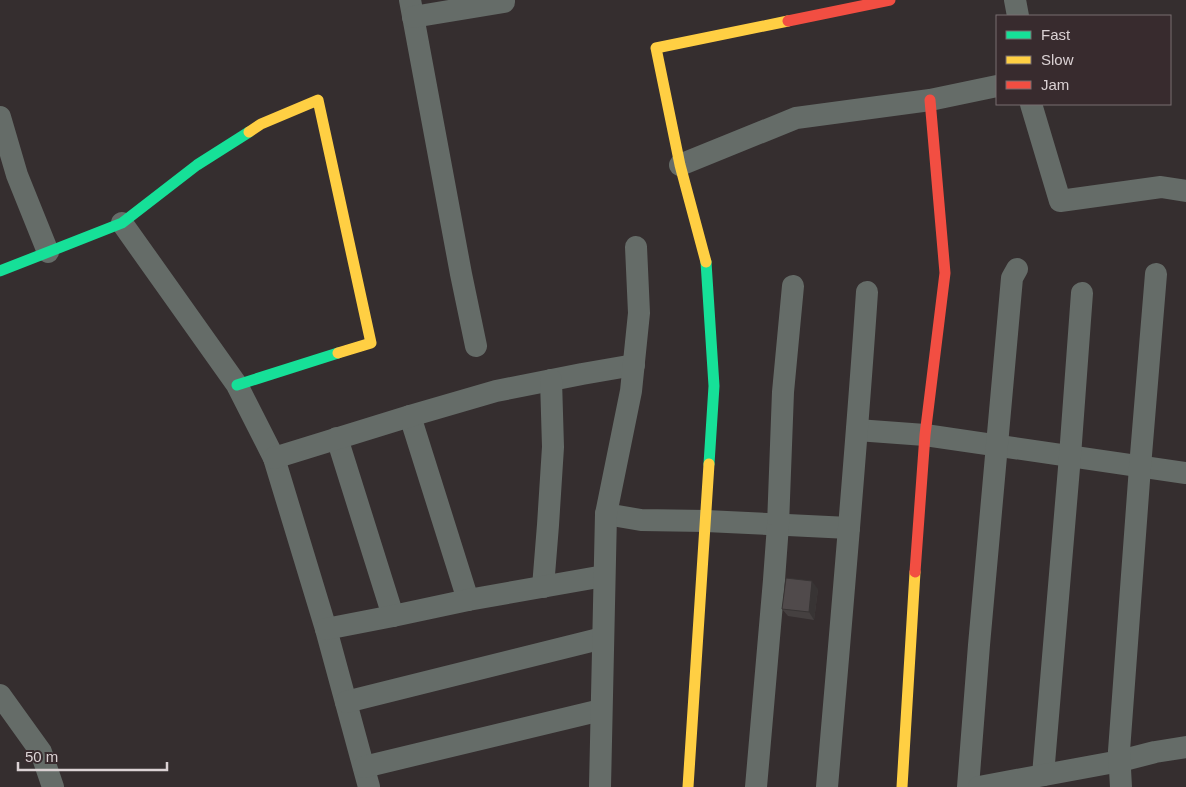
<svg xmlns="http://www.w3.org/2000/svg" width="1186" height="787" font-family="Arial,sans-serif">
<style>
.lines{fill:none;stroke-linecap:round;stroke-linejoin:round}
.street{stroke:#656c68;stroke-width:22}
.fast{stroke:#16e098;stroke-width:11}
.slow{stroke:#ffcf43;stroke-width:11}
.jam{stroke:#f24e42;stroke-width:11}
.wall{fill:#454040}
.shaded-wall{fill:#383434}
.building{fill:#504a4b;stroke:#383434}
</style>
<rect width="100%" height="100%" fill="#352e2f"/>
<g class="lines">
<!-- street -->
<g class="street">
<path d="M410,0L461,274L476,346"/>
<path d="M1015,0L1018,16"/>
<path d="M413,17L504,2V0"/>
<path d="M1031,104L1060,201L1161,187L1186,191"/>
<path d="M0,117L17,175L48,252"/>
<path d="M680,165L796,118L930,100L997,86"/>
<path d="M122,223L237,385L274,458L326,629L369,787"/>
<path d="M410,416L468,600"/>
<path d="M857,430L925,435L1186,473"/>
<path d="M337,438L393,616"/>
<path d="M274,458L410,416L496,391L582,374L634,365"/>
<path d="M606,514L641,520L706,521L849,528"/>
<path d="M543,587L548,525L553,447L551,380"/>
<path d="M326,629L393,616L468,600L604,576"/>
<path d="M0,695L41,752L53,787"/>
<path d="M346,702L603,638"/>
<path d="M364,767L601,710"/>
<path d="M1043,775L1070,456L1082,293"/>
<path d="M600,787L606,514L631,391L639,313L636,247"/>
<path d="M756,787L774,580L778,525L783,392L793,286"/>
<path d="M827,787C841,622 856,457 867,292"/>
<path d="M968,787L979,645L1012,278L1017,269"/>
<path d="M979,787L1120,761L1155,752L1186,747"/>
<path d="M1121,787L1119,751L1140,467L1156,274"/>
</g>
<!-- fast -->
<g class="fast">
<path d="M706,262L714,386L709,464"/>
<path d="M0,271L122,223L197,165L249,132"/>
<path d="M237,385L338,353"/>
</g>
<!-- slow -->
<g class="slow">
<path d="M249,132L261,124L318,100L371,343L338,353"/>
<path d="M706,262L680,165L656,48L788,21"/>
<path d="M688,787L709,464"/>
<path d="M902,787L915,572"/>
</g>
<!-- jam -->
<g class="jam">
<path d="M788,21L890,0"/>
<path d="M915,572L925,435L945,273L930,100"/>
</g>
</g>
<!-- wall -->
<path class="wall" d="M818,589L814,620L788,616L782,609Z"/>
<!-- shaded-wall -->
<path class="shaded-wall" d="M812,581L818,589L814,620L809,612Z"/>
<!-- building -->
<path class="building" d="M786,578L812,581L809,612L782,609Z"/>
<!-- legend -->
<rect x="996" y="15" width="175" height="90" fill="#382b2e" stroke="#796e70"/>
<rect x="1006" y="31" width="25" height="8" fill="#16e098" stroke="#796e70"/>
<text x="1041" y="40" font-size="15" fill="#dbd2d4">Fast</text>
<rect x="1006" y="56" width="25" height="8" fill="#ffcf43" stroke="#796e70"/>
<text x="1041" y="65" font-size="15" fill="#dbd2d4">Slow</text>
<rect x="1006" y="81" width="25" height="8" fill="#f24e42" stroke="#796e70"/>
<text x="1041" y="90" font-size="15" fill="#dbd2d4">Jam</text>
<!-- scale -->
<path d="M18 762v8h149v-8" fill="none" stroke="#dbd2d4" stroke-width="2.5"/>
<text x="25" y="762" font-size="15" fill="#dbd2d4" stroke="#382b2e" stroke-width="4" paint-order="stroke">50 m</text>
</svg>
